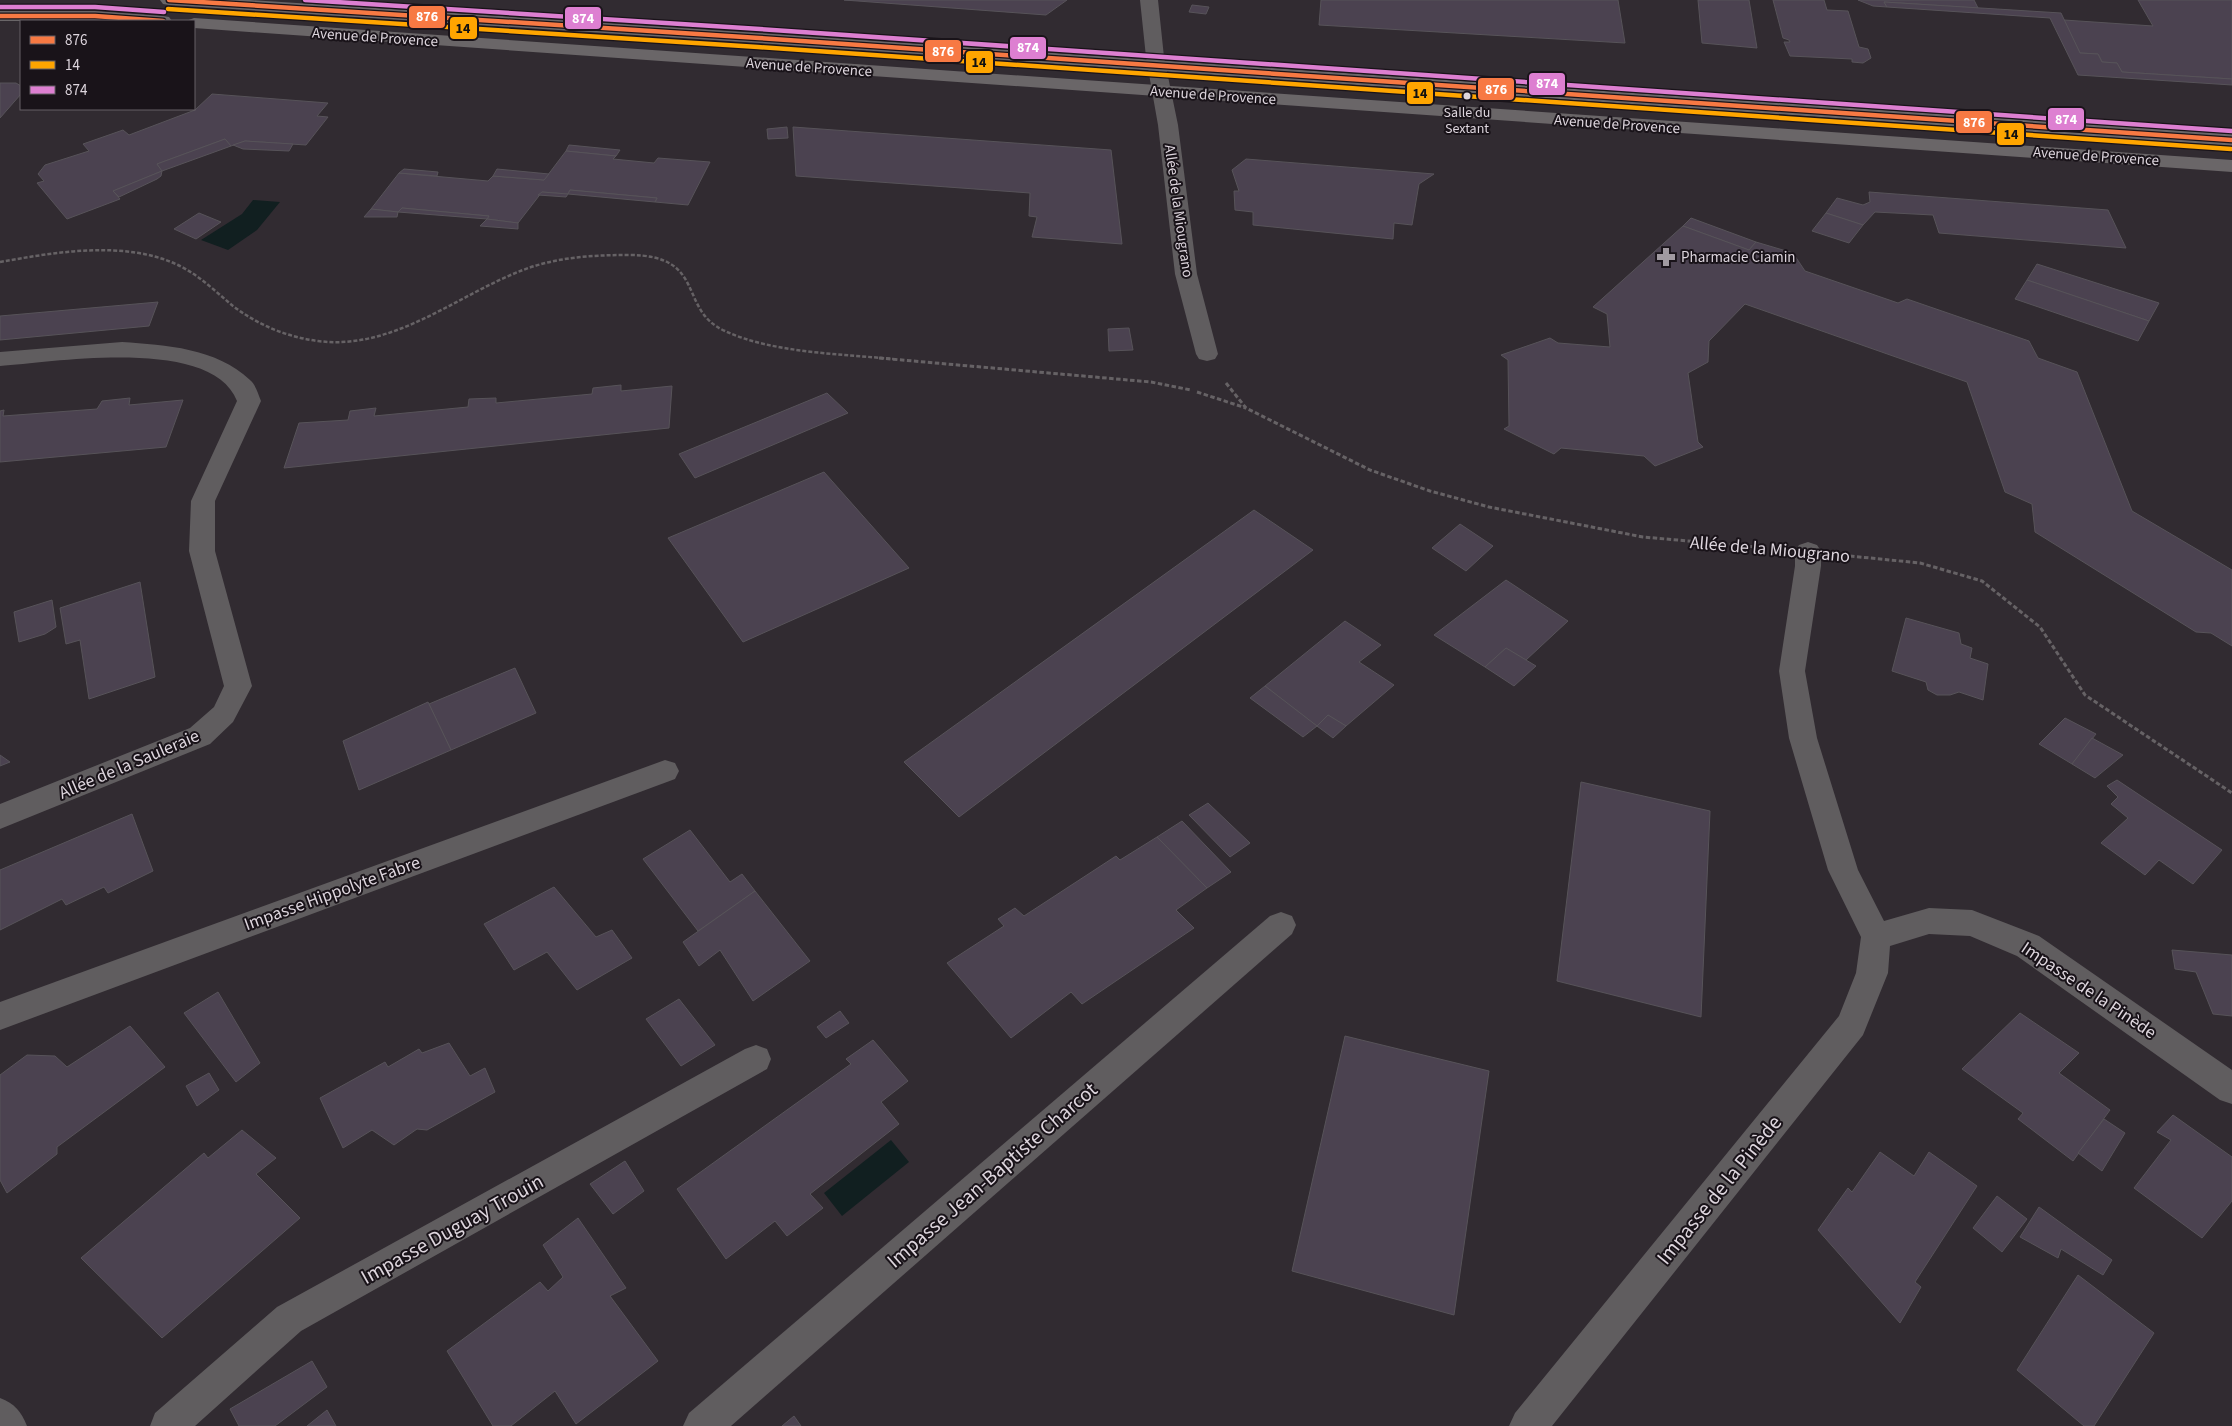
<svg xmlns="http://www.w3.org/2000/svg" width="2232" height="1426" font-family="'Source Sans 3',sans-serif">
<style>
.water{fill:#111f20}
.building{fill:#4b4250;stroke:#575359}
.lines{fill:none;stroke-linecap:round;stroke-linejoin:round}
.path-far1{stroke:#666265;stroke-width:2.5;stroke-dasharray:4 2;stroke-linecap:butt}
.path{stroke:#666265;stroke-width:3;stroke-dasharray:4.5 2.5;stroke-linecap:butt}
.lane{fill:#605d5f;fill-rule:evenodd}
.street{fill:#605d5f;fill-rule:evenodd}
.primary{fill:#6a6668;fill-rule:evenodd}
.bus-1-casing{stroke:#191319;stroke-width:7}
.bus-2-casing{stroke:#191319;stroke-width:7}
.bus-3-casing{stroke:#191319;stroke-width:7}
.bus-1{stroke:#f77943;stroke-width:4.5}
.bus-2{stroke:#ffa500;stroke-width:4.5}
.bus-3{stroke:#dd7fd1;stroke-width:4.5}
.bus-dot{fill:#ddd5dd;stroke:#191319;stroke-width:2}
.labels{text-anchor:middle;stroke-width:4;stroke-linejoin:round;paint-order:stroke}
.far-bus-label{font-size:14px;fill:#ddd5dd;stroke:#191319}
.far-street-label{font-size:15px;fill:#ddd5dd;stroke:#191319}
.far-poi-label{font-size:15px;fill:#ddd5dd;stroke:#191319;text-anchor:start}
.street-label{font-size:18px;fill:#ddd5dd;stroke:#191319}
.near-street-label{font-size:21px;fill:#ddd5dd;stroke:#191319}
.line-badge{stroke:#191319;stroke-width:2}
.badge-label{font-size:14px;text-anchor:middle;font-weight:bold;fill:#fff}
.pale-badge-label{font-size:14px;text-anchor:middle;font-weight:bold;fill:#111}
</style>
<rect width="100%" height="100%" fill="#312b31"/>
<!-- water -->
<g class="water">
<path d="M253,200L280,202L257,230L228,250L201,240L242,214Z"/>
<path d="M891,1140L909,1162L842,1216L824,1193Z"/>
</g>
<!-- building -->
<g class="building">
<path d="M844,0H1067L1046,15Z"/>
<path d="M1321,0H1618L1625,43L1319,25Z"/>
<path d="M1698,0H1749L1757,48L1702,43Z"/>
<path d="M1773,0H1824L1827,10L1848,11L1859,47L1868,49L1871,58L1863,63L1852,62V59L1790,56L1784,42H1790L1789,40L1783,38Z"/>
<path d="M1858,0H1974L1978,8L1884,2L1887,7L1873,6Z"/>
<path d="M2138,0H2232V79L2122,72L2117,63L2102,62L2098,54L2080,53L2064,20L2153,26Z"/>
<path d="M1884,2L2061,13L2080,53L2098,54L2102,62L2117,63L2122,72L2232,79V85L2078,75L2050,18L1887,7Z"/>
<path d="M1192,5L1209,7L1206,14L1189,12Z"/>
<path d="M0,83H16L21,86V94L0,118Z"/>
<path d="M212,94L328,103L317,116L328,117L306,145L245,141L231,146L225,139L157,164L162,171L113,191L120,199L67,219L37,183L44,181L38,174L45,165L89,151L83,144L123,130L129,135L195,110Z"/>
<path d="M787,127L788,138L768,139L767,129Z"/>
<path d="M793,127L1111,150L1122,244L1032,237L1037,217L1029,216L1030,193L796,176Z"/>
<path d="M225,139L231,146L162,171L157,164Z"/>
<path d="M245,141L293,144L289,151L243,149L233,145Z"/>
<path d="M569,145L620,150L616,156L566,151Z"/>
<path d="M566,151L616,156L613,159L654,163L658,158L710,162L688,205L655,202L657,198L570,190L568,194L542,192L518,223L487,219L489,216L402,208L398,212L371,209L399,173L488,181L493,176L544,180Z"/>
<path d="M1246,159L1434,174L1419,184L1412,225L1394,223L1393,239L1253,225V212L1235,210L1234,191H1239L1232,170Z"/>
<path d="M404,169L438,172L437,176L399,173Z"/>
<path d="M497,169L549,174L544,180L493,176Z"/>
<path d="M162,171L161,176L157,179L119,197L113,191Z"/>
<path d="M570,190L657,198L655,202L568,194Z"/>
<path d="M542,192L568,194L566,197L538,195Z"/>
<path d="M1869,192L2108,210L2126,248L1939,233L1933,215L1875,212L1863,225L1826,213L1837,198L1863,205L1870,202Z"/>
<path d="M402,208L489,216L487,219L398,212Z"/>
<path d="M371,209L398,212L397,217H364Z"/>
<path d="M199,213L221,222L196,239L174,229Z"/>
<path d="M1826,213L1863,225L1849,243L1812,231Z"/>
<path d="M1691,218L1756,242L1749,250L1683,226Z"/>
<path d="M487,219L518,223V229L480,226Z"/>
<path d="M1683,226L1749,250L1756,242L1793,253L1805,271L1898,303L1907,299L2029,341L2038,358L2077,372L2132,511L2232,570V646L2211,633L2196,632L2035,532L2032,504L2005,492L1967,382L1745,304L1709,341L1708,362L1688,373L1698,442L1703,447L1655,466L1644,456L1561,448L1554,454L1504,429L1509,426L1508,360L1501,355L1550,338L1558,343L1610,347L1607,314L1593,307Z"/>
<path d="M2037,264L2159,303L2149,321L2027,280Z"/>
<path d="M2027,280L2149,321L2138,341L2015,299Z"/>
<path d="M158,302L149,326L0,340V316Z"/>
<path d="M1129,328L1133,350L1109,351L1108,329Z"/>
<path d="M621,385V391L672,386L669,428L284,468L299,423L348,420L350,411L376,408L374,416L468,407L469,399L496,398V403L592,394L593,388Z"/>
<path d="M827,393L848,413L695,478L679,454Z"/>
<path d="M130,398L129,405L183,400L166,447L0,462V411L4,410L3,416L97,409L102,401Z"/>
<path d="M824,472L909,568L743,642L668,538Z"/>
<path d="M1254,510L1313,550L959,817L904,762Z"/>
<path d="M1460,524L1493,546L1466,571L1432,548Z"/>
<path d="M1506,580L1568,621L1526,660L1506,648L1485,667L1434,635Z"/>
<path d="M140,582L155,677L89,699L80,640L66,644L60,608Z"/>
<path d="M52,600L56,627L45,634L19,642L14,612Z"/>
<path d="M1906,618L1959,633L1961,644L1972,648L1970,658L1988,664L1983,700L1959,692L1950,695H1937L1928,690L1926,682L1892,671Z"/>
<path d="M1345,621L1381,645L1359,662L1394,685L1346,726L1328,715L1317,726L1265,686Z"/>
<path d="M1506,648L1536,666L1514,686L1485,667Z"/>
<path d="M515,668L536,713L451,750L429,704Z"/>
<path d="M1265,686L1317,726L1303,737L1250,698Z"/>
<path d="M428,702L451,750L359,790L343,741Z"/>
<path d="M1328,715L1346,726L1333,738L1317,726Z"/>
<path d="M2065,718L2096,734L2072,764L2039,744Z"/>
<path d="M2092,738L2123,755L2095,778L2072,764Z"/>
<path d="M0,755L10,762L0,766Z"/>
<path d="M2117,780L2222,850L2193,884L2159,860L2145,875L2101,843L2128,818L2111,804L2118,797L2107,786Z"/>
<path d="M1581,782L1710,811L1701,1017L1557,981Z"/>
<path d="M1208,803L1250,843L1230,857L1189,815Z"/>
<path d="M132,814L153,871L108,893L104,887L66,905L62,899L0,930V870Z"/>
<path d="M1182,821L1231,872L1207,888L1157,837Z"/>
<path d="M690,830L730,882L742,874L755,891L698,931L643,859Z"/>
<path d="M1157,837L1207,888L1176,910L1194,928L1082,1004L1071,992L1011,1038L947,963L1004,926L998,919L1015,908L1024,916L1116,856L1120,860Z"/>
<path d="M554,887L596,937L612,930L632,958L577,990L547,952L514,970L484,924Z"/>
<path d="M755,891L810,961L753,1001L720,950L699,966L683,942Z"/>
<path d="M2172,950L2232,955V1016L2213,1014L2196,972L2175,969Z"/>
<path d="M218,992L260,1063L236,1082L184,1013Z"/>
<path d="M679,999L715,1045L681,1066L646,1019Z"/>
<path d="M840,1011L849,1023L826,1038L817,1027Z"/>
<path d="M2020,1013L2079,1053L2059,1073L2110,1110L2073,1161L2018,1119L2023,1113L1962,1069Z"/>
<path d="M130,1026L165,1067L57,1147V1154L7,1193L0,1180V1075L27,1055L55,1056L67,1067Z"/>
<path d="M1345,1036L1489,1071L1454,1315L1292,1271Z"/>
<path d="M873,1040L908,1081L881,1102L899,1124L810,1194L823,1208L787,1236L775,1221L726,1259L677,1189L851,1064L846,1059Z"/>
<path d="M449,1043L470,1076L485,1068L495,1092L427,1130L417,1129L394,1145L372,1130L343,1148L320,1098L385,1062L388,1067L419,1049L422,1053Z"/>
<path d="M209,1073L219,1090L197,1106L186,1086Z"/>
<path d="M2173,1115L2232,1157V1201L2202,1238L2134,1188L2171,1140L2157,1132Z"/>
<path d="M2104,1119L2125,1133L2102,1171L2078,1153Z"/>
<path d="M242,1130L276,1158L256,1174L300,1218L162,1338L81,1258L204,1153L208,1158Z"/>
<path d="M1880,1152L1914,1176L1929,1152L1977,1186L1915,1282L1921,1287L1900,1323L1818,1230L1848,1188L1852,1192Z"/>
<path d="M625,1161L644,1191L613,1214L590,1184Z"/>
<path d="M1997,1196L2027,1219L2002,1252L1973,1228Z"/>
<path d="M2039,1207L2112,1260L2103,1275L2061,1249L2058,1258L2020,1237Z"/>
<path d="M578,1218L626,1288L610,1296L658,1361L576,1424L555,1391L511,1426H493L447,1351L540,1282L548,1291L563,1277L543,1245Z"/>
<path d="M2078,1275L2154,1333L2094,1426H2084L2017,1370Z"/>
<path d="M312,1361L327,1387L275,1426H239L230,1409Z"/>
<path d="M327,1410L336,1426H307Z"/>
<path d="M794,1416L801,1426H782Z"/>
</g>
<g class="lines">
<!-- path-far1 -->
<path class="path-far1" d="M0,262C56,252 125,240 178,265C199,275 216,292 233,306C258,325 287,337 318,341C393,351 457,295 523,270C557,257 593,255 629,255C708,255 677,310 725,331C772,353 842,354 893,359"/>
<!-- path -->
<g class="path">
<path d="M879,358L1151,382L1191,390"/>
<path d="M1226,383L1246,408L1370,470L1430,491L1489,507L1643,537L1767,548"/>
<path d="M1197,392L1246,408"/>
<path d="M1850,556L1920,563L1982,581L2040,627L2085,695L2232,793"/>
</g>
<!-- lane -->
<path class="lane" d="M756,1045L767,1049L771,1059L767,1069L301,1331L195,1426H150L155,1413L277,1307L745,1049Z"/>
<!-- street -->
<g class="street">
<path d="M1140,0H1158L1164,57L1178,125L1197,274L1218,354L1215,359L1207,361L1199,359L1196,354L1175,274L1158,125L1146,57Z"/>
<path d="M122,342C166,345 216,348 250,380C256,385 258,394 261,401L215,501V551L252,686L233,722L210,744L0,829V804L190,728L214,707L224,686L189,551L191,501L237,401C212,336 55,362 0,366V352Z"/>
<path d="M1808,542L1817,545L1821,551V566L1805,671L1817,738L1858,870L1884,921L1929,908L1972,910L2039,936L2232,1070V1104L2220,1100L2017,956L1970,936L1929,934L1890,946L1888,973L1863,1035L1552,1426H1509L1515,1413L1839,1016L1856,973L1861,937L1828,870L1789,738L1779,671L1795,566V551L1799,545Z"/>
<path d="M665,760L675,763L679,771L675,779L0,1030V1002Z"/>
<path d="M1281,912L1292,916L1296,925L1292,934L731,1426H683L689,1413L1270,916Z"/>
<path d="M0,1398C15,1404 21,1411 27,1426H0Z"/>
</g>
<!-- primary -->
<g class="primary">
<path d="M160,0H250L759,33L2232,134V146L759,43L169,5L163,4Z"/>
<path d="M0,11H95L163,16L169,17L172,21H0Z"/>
<path d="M194,18L2232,160V172L194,28V21H186Z"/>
</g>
<!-- bus-1 casing -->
<g class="bus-1-casing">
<g id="bus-1">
<path d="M169,0L759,38L2232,140"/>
<path d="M0,16H95L163,21"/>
</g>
</g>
<!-- bus-2 casing -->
<g class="bus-2-casing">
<path id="bus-2" d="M168,9L758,47L2231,149"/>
</g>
<!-- bus-3 casing -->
<g class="bus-3-casing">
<g id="bus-3">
<path d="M305,0L760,29L2232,131"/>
<path d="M0,7H95L164,12"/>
</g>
</g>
<!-- bus-1 -->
<use href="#bus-1" class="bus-1"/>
<!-- bus-2 -->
<use href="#bus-2" class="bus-2"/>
<!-- bus-3 -->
<use href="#bus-3" class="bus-3"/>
</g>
<!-- icons -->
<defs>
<g id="pharmacy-bare" transform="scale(1.5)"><path d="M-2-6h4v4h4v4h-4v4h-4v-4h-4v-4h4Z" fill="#a19aa1" stroke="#191319" stroke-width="2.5" paint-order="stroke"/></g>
</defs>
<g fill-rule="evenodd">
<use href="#pharmacy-bare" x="1666" y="257"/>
</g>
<!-- markers -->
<circle class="bus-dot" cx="1467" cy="96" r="4.5"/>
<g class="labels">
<!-- far-bus labels -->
<g class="far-bus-label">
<text x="1467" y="117">Salle du<tspan x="1467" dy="16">Sextant</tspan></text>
</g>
<!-- far-street labels -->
<g class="far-street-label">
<text transform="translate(375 37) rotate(4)" y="5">Avenue de Provence</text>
<text transform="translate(809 67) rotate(4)" y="5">Avenue de Provence</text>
<text transform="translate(1213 95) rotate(4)" y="5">Avenue de Provence</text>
<text transform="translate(1617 124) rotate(4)" y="5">Avenue de Provence</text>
<text transform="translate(2096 156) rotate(4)" y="5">Avenue de Provence</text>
<text transform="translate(1179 211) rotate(82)" y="5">Allée de la Miougrano</text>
</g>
<!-- far-poi labels -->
<g class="far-poi-label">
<text x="1681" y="262">Pharmacie Ciamin</text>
</g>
<!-- street labels -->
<g class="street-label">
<text transform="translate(1770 549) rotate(5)" y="6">Allée de la Miougrano</text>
<text transform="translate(129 764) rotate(-23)" y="6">Allée de la Sauleraie</text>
<text transform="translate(332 893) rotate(-20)" y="6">Impasse Hippolyte Fabre</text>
<text transform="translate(2089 990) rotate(34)" y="6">Impasse de la Pinède</text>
</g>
<!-- near-street labels -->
<g class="near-street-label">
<text transform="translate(992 1175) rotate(-41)" y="7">Impasse Jean-Baptiste Charcot</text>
<text transform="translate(1719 1190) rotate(-51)" y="7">Impasse de la Pinède</text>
<text transform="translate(452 1229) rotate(-29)" y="7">Impasse Duguay Trouin</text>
</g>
</g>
<g class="line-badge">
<rect x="408" y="5" width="38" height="24" rx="5" fill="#f77943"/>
<rect x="564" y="6" width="38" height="24" rx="5" fill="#dd7fd1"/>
<rect x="449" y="16" width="29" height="24" rx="5" fill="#ffa500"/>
<rect x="1009" y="36" width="38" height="24" rx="5" fill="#dd7fd1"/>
<rect x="924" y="39" width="38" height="24" rx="5" fill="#f77943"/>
<rect x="965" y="50" width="29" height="24" rx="5" fill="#ffa500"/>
<rect x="1528" y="72" width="38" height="24" rx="5" fill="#dd7fd1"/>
<rect x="1477" y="77" width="38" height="24" rx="5" fill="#f77943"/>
<rect x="1406" y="81" width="28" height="24" rx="5" fill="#ffa500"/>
<rect x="2047" y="107" width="38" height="24" rx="5" fill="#dd7fd1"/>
<rect x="1955" y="110" width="38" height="24" rx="5" fill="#f77943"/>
<rect x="1996" y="122" width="29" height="24" rx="5" fill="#ffa500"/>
</g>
<g class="badge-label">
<text x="427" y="21">876</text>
<text x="583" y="23">874</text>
<text x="1028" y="52">874</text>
<text x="943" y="56">876</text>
<text x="1547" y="88">874</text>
<text x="1496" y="94">876</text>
<text x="2066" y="124">874</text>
<text x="1974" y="127">876</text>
</g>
<g class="pale-badge-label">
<text x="463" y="33">14</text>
<text x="979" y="67">14</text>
<text x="1420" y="98">14</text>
<text x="2011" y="139">14</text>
</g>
<!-- legend -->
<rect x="20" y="20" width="175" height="90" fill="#191319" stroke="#676167"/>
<rect x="30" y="36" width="25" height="8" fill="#f77943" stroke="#676167"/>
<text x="65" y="45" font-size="15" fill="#ddd5dd">876</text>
<rect x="30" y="61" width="25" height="8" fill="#ffa500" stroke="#676167"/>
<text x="65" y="70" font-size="15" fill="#ddd5dd">14</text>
<rect x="30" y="86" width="25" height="8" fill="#dd7fd1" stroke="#676167"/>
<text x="65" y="95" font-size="15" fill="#ddd5dd">874</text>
</svg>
